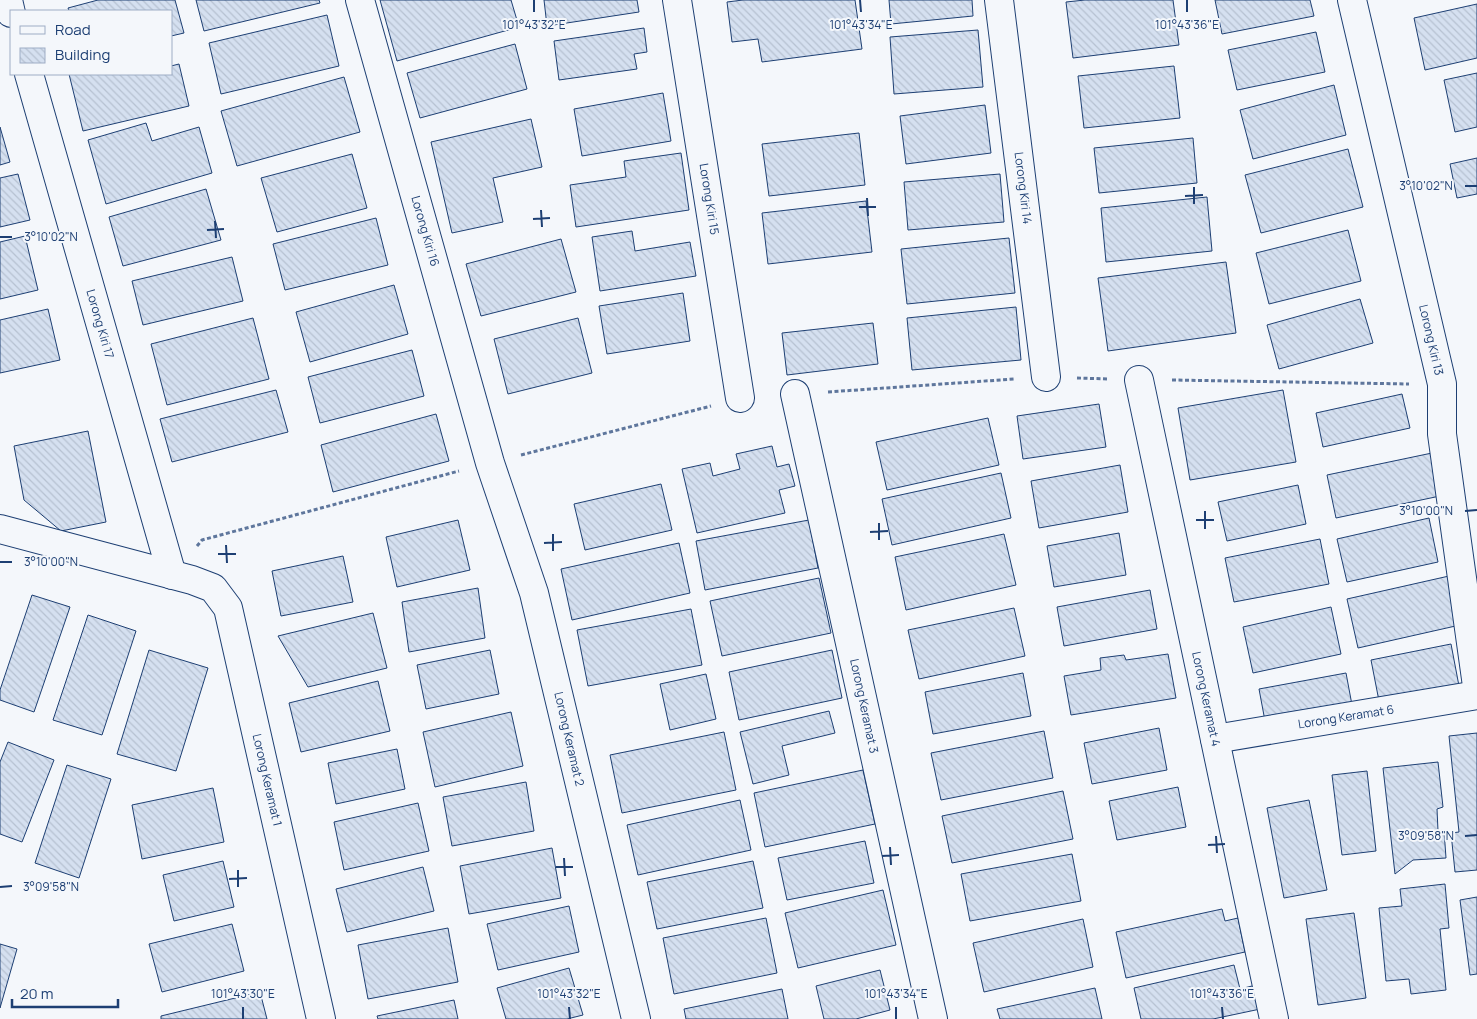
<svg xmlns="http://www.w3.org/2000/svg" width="1477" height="1019" font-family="Manrope,sans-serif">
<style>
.building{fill:url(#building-back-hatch);stroke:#1d3f73}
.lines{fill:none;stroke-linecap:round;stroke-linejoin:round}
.minor-casing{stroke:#1d3f73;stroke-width:30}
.path{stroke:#5e769c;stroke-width:3;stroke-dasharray:4 2.5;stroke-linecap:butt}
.minor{stroke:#f4f7fb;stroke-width:28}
.ticks{fill:none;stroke:#1d3f73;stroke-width:2}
.labels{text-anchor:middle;stroke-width:4;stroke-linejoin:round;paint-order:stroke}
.street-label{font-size:12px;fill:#1d3f73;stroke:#f4f7fb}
.ticks-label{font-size:12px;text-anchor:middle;fill:#1d3f73;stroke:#f4f7fb;stroke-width:4;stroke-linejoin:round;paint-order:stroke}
</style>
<defs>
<pattern id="building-back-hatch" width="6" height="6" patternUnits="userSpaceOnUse" patternTransform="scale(1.25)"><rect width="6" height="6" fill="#d5e0f0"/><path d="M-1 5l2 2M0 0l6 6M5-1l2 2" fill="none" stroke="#b6c1d1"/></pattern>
</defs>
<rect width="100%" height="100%" fill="#f4f7fb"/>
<!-- building -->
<g class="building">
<path d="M98,0H175L184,33L171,36V11H69L68,8Z"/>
<path d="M196,0H319L320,3L204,31Z"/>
<path d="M380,0H511L519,27L397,61Z"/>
<path d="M544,0H637L639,12L547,26Z"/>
<path d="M743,0H855L862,49L762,62L758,39L732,42L727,2Z"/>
<path d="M889,0H972L973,16L891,24Z"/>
<path d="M1085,0H1173L1179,45L1073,58L1066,2Z"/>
<path d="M1215,0H1310L1314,16L1222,34Z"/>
<path d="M1477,4V58L1425,70L1414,18Z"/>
<path d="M327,15L339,66L221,94L209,43Z"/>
<path d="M644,28L647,52L634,54L637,69L559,80L554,41Z"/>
<path d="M978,30L983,87L894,94L890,37Z"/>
<path d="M1316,32L1325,72L1237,90L1228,50Z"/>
<path d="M515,44L527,89L420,118L407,73Z"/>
<path d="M179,64L189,106L83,131L69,74H171V66Z"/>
<path d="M1174,66L1180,118L1084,128L1078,76Z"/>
<path d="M1477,73V127L1455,132L1444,80Z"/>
<path d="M344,77L360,132L237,166L221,111Z"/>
<path d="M1334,85L1346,135L1253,159L1240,110Z"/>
<path d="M663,93L671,141L582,156L574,109Z"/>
<path d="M985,105L991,153L906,164L900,116Z"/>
<path d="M531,119L542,167L493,178L503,222L452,233L431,142Z"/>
<path d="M146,123L152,141L199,127L212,173L106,204L88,140Z"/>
<path d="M0,127L10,162L0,165Z"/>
<path d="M859,133L865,185L769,196L762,144Z"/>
<path d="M1193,138L1197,183L1099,193L1094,148Z"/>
<path d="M1348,149L1363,207L1261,233L1245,175Z"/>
<path d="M681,153L689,210L576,227L570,185L626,177L624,161Z"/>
<path d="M352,154L367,208L277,232L261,178Z"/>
<path d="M1477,158V194L1457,198L1450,164Z"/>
<path d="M18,174L30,220L0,227V178Z"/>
<path d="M1000,174L1004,222L908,230L904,182Z"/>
<path d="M206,189L221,240L123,266L109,217Z"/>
<path d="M1207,197L1212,251L1106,262L1101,208Z"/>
<path d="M866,201L872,252L768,264L762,213Z"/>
<path d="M376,218L388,265L285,290L273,244Z"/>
<path d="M1348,230L1361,281L1269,304L1256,253Z"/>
<path d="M632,231L635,251L690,242L696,276L600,291L592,237Z"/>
<path d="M25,236L38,290L0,299V242Z"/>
<path d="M1009,238L1015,293L907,304L901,249Z"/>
<path d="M561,239L576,292L481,316L466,264Z"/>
<path d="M232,257L243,301L143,325L132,281Z"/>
<path d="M1226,262L1236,333L1108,351L1098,278Z"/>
<path d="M394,285L408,334L310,362L296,312Z"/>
<path d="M683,293L690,341L607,354L599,306Z"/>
<path d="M1360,299L1373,343L1279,369L1267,325Z"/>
<path d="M1016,307L1021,360L912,370L907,318Z"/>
<path d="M48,309L60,360L0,373V320Z"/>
<path d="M253,318L269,379L167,405L151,344Z"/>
<path d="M578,318L592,373L508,394L494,339Z"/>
<path d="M873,323L878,364L787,375L782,333Z"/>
<path d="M412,350L424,396L320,423L308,377Z"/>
<path d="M276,390L288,432L172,462L160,419Z"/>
<path d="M1283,390L1296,462L1190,480L1178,408Z"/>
<path d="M1402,394L1410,428L1323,447L1316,413Z"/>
<path d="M1099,404L1106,447L1023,459L1017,416Z"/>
<path d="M436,414L449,461L333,492L321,445Z"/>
<path d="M988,418L999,465L887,490L876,442Z"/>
<path d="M88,431L106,522L61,531L24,500L14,446Z"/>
<path d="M772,446L777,467L789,464L795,486L779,490L785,513L697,533L682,469L710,463L713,476L740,469L736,454Z"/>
<path d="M1432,453L1440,496L1336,518L1327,475Z"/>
<path d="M1120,465L1128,512L1039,528L1031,481Z"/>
<path d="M1001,473L1011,518L892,545L882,499Z"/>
<path d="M661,484L672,530L585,550L574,504Z"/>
<path d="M1298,485L1306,524L1227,541L1218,502Z"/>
<path d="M1429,518L1438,562L1347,582L1337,539Z"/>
<path d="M458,520L470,570L397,587L386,537Z"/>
<path d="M809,520L818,568L705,590L696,541Z"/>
<path d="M1119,533L1126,575L1054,587L1047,546Z"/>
<path d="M1004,534L1016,585L906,610L895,557Z"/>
<path d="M1320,539L1329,584L1234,602L1225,558Z"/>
<path d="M679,543L690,593L572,620L561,569Z"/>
<path d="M343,556L353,602L281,616L272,571Z"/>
<path d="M1449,576L1460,625L1358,648L1347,599Z"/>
<path d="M819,578L831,633L722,656L710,601Z"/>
<path d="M478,588L485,638L409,652L402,602Z"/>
<path d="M1150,590L1157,629L1064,646L1057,607Z"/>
<path d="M32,595L70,607L34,712L0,700V690Z"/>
<path d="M1331,607L1341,654L1253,673L1243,627Z"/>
<path d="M1014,608L1025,656L919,679L908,630Z"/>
<path d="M691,609L702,665L588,686L577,630Z"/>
<path d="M373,613L387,668L308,687L278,636Z"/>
<path d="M88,615L136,631L102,735L53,720Z"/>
<path d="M1451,644L1459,686L1379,701L1371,660Z"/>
<path d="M149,650L208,668L176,771L117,754Z"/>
<path d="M490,650L499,694L426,709L417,665Z"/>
<path d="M832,650L842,698L739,720L729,672Z"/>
<path d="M1168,654L1176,698L1071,715L1064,676L1101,670L1100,658L1124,655L1126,660Z"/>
<path d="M1023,673L1031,716L933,734L925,692Z"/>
<path d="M1346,673L1352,705L1265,721L1259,689Z"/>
<path d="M706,674L716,719L670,730L660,684Z"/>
<path d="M378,681L390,731L301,752L289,703Z"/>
<path d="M829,711L835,733L782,746L789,775L753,784L740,732Z"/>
<path d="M511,712L523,766L435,787L423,732Z"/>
<path d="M1159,728L1167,770L1092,784L1084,743Z"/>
<path d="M1044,731L1053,778L941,800L931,753Z"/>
<path d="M724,732L736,790L622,813L610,755Z"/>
<path d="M1477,733V870L1455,872L1451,833L1459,832L1449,736Z"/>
<path d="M8,742L54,760L22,842L0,834V762Z"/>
<path d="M397,749L405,789L336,804L328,763Z"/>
<path d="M1438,762L1443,807L1437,809L1438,831L1444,830L1446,858L1413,860L1395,874L1383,768Z"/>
<path d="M67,765L111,779L79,878L35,863Z"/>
<path d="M863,770L875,824L765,847L754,793Z"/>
<path d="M1367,771L1376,851L1342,855L1332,775Z"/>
<path d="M526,782L534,831L452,846L443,797Z"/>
<path d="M1178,787L1186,827L1117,840L1109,801Z"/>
<path d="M213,788L224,842L142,859L132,805Z"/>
<path d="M1063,791L1073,839L952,863L942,816Z"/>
<path d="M740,800L751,850L638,875L627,825Z"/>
<path d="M1309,800L1327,890L1284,898L1267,808Z"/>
<path d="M418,803L429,851L344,870L334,822Z"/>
<path d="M865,841L874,883L787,900L778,858Z"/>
<path d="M552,848L561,898L469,914L460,866Z"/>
<path d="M1072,854L1081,901L970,921L961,874Z"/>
<path d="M223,861L234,907L174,921L163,875Z"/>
<path d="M753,861L763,908L657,929L647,882Z"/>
<path d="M423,867L434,911L347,932L336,889Z"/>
<path d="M1445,884L1449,928L1440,929L1446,990L1411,994L1409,979L1386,981L1379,908L1402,906L1400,889Z"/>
<path d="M883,890L896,945L798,968L785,913Z"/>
<path d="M1477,897V974L1470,975L1460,900Z"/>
<path d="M569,906L579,952L498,970L487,924Z"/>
<path d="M1222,909L1225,921L1238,918L1245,952L1126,978L1116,932Z"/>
<path d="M1354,913L1366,998L1318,1005L1306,919Z"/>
<path d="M766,918L777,973L674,994L663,938Z"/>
<path d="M1083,919L1093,967L984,992L973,943Z"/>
<path d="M232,924L244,971L162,992L149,944Z"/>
<path d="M448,928L458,982L368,999L358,945Z"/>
<path d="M0,944L17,949L0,1008Z"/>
<path d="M1234,965L1240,989L1260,984L1265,1008L1213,1019H1141L1134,988Z"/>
<path d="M569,968L583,1015L567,1019H506L497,988Z"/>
<path d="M880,970L890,1010L856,1019H824L816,986Z"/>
<path d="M1095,988L1102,1019H1000L997,1009Z"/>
<path d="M782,989L788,1019H686L684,1009Z"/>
<path d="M260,992L267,1019H161V1016Z"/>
<path d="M454,1000L458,1019H378L377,1016Z"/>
</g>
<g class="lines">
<!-- minor casing -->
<g class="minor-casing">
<g id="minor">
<path d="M8,0L11,13"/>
<path d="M360,0L490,463L534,593L636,1019"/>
<path d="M677,0L740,398"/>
<path d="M999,0L1046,377"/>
<path d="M1352,0L1442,384V434L1477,686"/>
<path d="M29,74L172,575"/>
<path d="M1139,380L1274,1019"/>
<path d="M795,394L933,1019"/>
<path d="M0,529L192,580L213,588L228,608L321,1019"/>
<path d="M1215,739L1477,695"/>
</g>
</g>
<!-- path -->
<g class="path">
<path d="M1077,378L1109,379"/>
<path d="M1172,380L1409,384"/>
<path d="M828,392L1014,379"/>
<path d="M521,455L711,406"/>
<path d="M197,546L202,540L459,471"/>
</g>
<!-- minor -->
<use href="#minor" class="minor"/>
</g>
<!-- ticks -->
<path class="ticks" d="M534,0V12M860,0L861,12M1187,0V12M1465,186H1477M1194,187V204M1185,196L1203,195M867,198L868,216M859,207H876M541,210L542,227M533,219L550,218M215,221L216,238M207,230L224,229M0,237H12M1205,511V529M1465,511L1477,510M1196,520H1214M879,523V540M870,532L888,531M553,534V551M544,543L562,542M226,545L227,563M218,554H236M0,562H12M1216,836L1217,853M1465,836L1477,835M1208,845L1225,844M890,847L891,865M882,856L899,855M564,858L565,876M556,867H573M238,870V887M229,879L247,878M0,887L12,886M243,1007V1019M569,1007L570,1019M896,1007V1019M1222,1007L1223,1019"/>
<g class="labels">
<!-- street labels -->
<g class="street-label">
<text transform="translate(1023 188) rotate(83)" y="4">Lorong Kiri 14</text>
<text transform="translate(709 199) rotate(81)" y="4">Lorong Kiri 15</text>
<text transform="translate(425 231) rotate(74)" y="4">Lorong Kiri 16</text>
<text transform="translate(100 324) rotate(74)" y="4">Lorong Kiri 17</text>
<text transform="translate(1431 340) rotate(77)" y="4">Lorong Kiri 13</text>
<text transform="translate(1206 699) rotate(78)" y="4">Lorong Keramat 4</text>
<text transform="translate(864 706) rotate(78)" y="4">Lorong Keramat 3</text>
<text transform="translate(1346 717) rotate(-9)" y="4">Lorong Keramat 6</text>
<text transform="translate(569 739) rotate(77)" y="4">Lorong Keramat 2</text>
<text transform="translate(267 780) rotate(77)" y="4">Lorong Keramat 1</text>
</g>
</g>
<g class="ticks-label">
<text x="534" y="29">101°43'32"E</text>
<text x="861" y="29">101°43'34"E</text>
<text x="1187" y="29">101°43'36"E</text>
<text x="1426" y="190">3°10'02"N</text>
<text x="51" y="241">3°10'02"N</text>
<text x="1426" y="515">3°10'00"N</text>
<text x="51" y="566">3°10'00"N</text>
<text x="1426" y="840">3°09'58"N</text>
<text x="51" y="891">3°09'58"N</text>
<text x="243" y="998">101°43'30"E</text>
<text x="569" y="998">101°43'32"E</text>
<text x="896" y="998">101°43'34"E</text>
<text x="1222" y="998">101°43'36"E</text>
</g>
<!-- legend -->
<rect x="10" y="10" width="162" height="65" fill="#f4f7fb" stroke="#9eadc5"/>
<rect x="20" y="26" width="25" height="8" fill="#f4f7fb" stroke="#9eadc5"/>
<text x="55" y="35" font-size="15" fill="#1d3f73">Road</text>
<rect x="20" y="48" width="25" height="15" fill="url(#building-back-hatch)" stroke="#9eadc5"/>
<text x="55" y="60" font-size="15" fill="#1d3f73">Building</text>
<!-- scale -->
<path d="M12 999v8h106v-8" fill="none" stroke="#1d3f73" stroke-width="2.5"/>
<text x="20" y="999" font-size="15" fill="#1d3f73" stroke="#f4f7fb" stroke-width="4" paint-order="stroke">20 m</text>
</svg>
